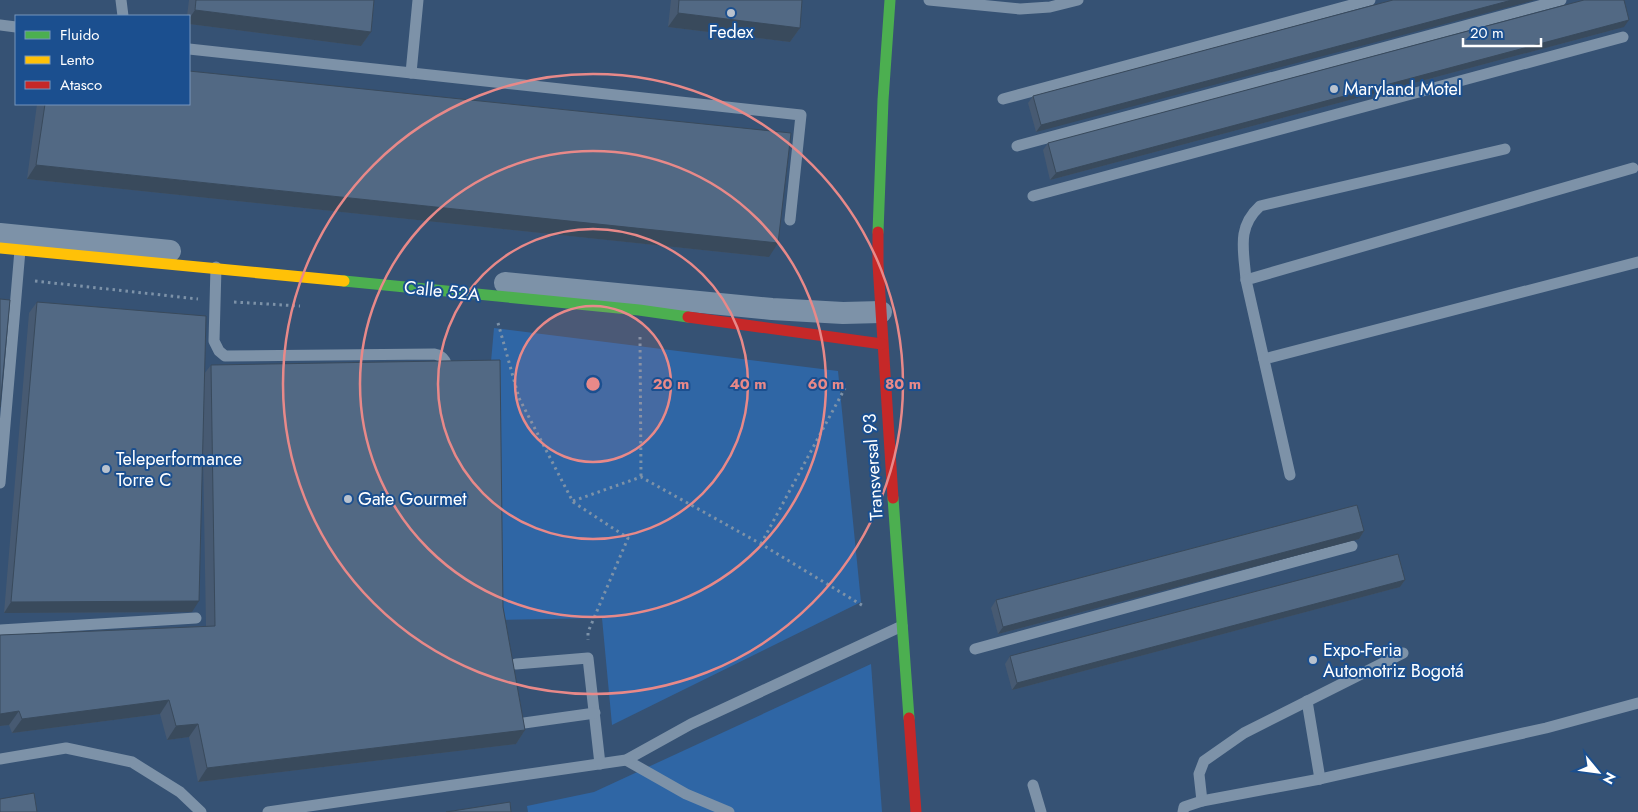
<svg xmlns="http://www.w3.org/2000/svg" width="1638" height="812" font-family="Jost,sans-serif">
<style>
.green{fill:#2f66a5}
.lines{fill:none;stroke-linecap:round;stroke-linejoin:round}
.path{stroke:#7d92a8;stroke-width:3;stroke-dasharray:2.5 4;stroke-linecap:butt}
.lane{stroke:#7d92a8;stroke-width:11}
.street{stroke:#7d92a8;stroke-width:22}
.fast{stroke:#4caf50;stroke-width:11}
.slow{stroke:#ffc107;stroke-width:11}
.jam{stroke:#c62828;stroke-width:11}
.wall{fill:#475a72}
.shaded-wall{fill:#394a5c}
.building{fill:#526984;stroke:#394a5c}
.ring{fill:none;stroke:#e88989;stroke-width:2.5}
.poi-dot{fill:#b9c2ce;stroke:#1b4f8f;stroke-width:2}
.labels{text-anchor:middle;stroke-width:4;stroke-linejoin:round;paint-order:stroke}
.poi-label{font-size:18px;fill:#fff;stroke:#1b4f8f;text-anchor:start}
.street-label{font-size:18px;fill:#fff;stroke:#1b4f8f}
.centre{fill:#e88989;stroke:#1b4f8f;stroke-width:2.5}
.ring-label{font-size:15px;text-anchor:middle;font-weight:bold;fill:#e88989;stroke:#1b4f8f;stroke-width:4;stroke-linejoin:round;paint-order:stroke}
</style>
<rect width="100%" height="100%" fill="#365274"/>
<!-- green -->
<g class="green">
<path d="M494,328L838,371L861,602L612,725L602,618L494,620L490,373Z"/>
<path d="M871,664L882,812H528L527,806L594,792Z"/>
</g>
<g class="lines">
<!-- path -->
<g class="path">
<path d="M35,281L198,299"/>
<path d="M234,302L300,306"/>
<path d="M498,323L519,398L573,502L628,538L588,632V640"/>
<path d="M640,337L641,477"/>
<path d="M573,501L641,477L761,544L865,607"/>
<path d="M761,544L845,388"/>
</g>
<!-- lane -->
<g class="lane">
<path d="M121,0L123,16"/>
<path d="M929,0L1020,9L1050,7L1078,0"/>
<path d="M0,25L16,27"/>
<path d="M189,49L801,115L790,220"/>
<path d="M411,73L418,0"/>
<path d="M1003,99L1370,0"/>
<path d="M1017,146L1561,0"/>
<path d="M1033,196L1623,37"/>
<path d="M216,267L214,341L219,351L225,356L434,354C445,356 447,363 448,374"/>
<path d="M1246,280C1244,251 1236,228 1260,206L1505,149"/>
<path d="M1264,359L1638,262"/>
<path d="M1290,475L1246,280L1633,168"/>
<path d="M0,483L20,250"/>
<path d="M0,630L196,618"/>
<path d="M975,649L1352,546"/>
<path d="M516,664L588,658L600,764"/>
<path d="M1307,701L1320,779"/>
<path d="M524,723L595,713"/>
<path d="M0,759L66,748L132,762L180,792L201,812"/>
<path d="M626,760L686,794L729,812"/>
<path d="M1033,785L1041,812"/>
<path d="M1202,801L1199,774L1204,761L1244,733L1403,653"/>
<path d="M268,812L626,760L691,724L902,626"/>
<path d="M1183,812L1184,807L1202,801L1320,779L1546,728L1638,703"/>
</g>
<!-- street -->
<g class="street">
<path d="M0,234L170,251"/>
<path d="M505,283L772,309L843,313L881,312"/>
</g>
<!-- fast -->
<g class="fast">
<path d="M878,232L883,100L890,0"/>
<path d="M344,281L639,310L688,317"/>
<path d="M893,498L909,718"/>
</g>
<!-- slow -->
<path class="slow" d="M0,248L344,281"/>
<!-- jam -->
<g class="jam">
<path d="M878,232V264L893,498"/>
<path d="M688,317L882,344"/>
<path d="M909,718L916,812"/>
</g>
</g>
<!-- wall -->
<g class="wall">
<path d="M189,0H374L371,32L361,46L189,24V16H187Z"/>
<path d="M671,0H802L800,28L790,42L668,27Z"/>
<path d="M1393,0L1036,132L1028,103L1033,96Z"/>
<path d="M1624,27L1050,180L1043,150L1048,143Z"/>
<path d="M37,104H189L769,257L27,179Z"/>
<path d="M37,302L204,374L211,365L503,607L525,730L516,744L198,782L189,737L167,740L160,714L12,733L9,725L0,726V635L206,626L203,453L192,612L4,613L29,313Z"/>
<path d="M1364,531L1359,539L998,634L991,608L996,600Z"/>
<path d="M1405,580L1400,587L1012,690L1005,664L1010,656Z"/>
</g>
<!-- shaded-wall -->
<g class="shaded-wall">
<path d="M1512,0H1535L1036,132L1041,125Z"/>
<path d="M195,10L371,32L361,46L189,24V19Z"/>
<path d="M678,13L800,28L790,42L668,27Z"/>
<path d="M1629,20L1624,27L1050,180L1056,173Z"/>
<path d="M36,165L778,243L769,257L27,179Z"/>
<path d="M1364,531L1359,539L998,634L1003,627Z"/>
<path d="M1405,580L1400,587L1012,690L1017,683Z"/>
<path d="M199,601L192,612L4,613L11,602Z"/>
<path d="M169,700L160,714L12,733L22,719Z"/>
<path d="M19,711L9,725L0,726V714Z"/>
<path d="M198,724L189,737L167,740L176,726Z"/>
<path d="M525,730L516,744L198,782L207,768Z"/>
</g>
<!-- building -->
<g class="building">
<path d="M196,0H374L371,32L195,10Z"/>
<path d="M679,0H802L800,28L678,13Z"/>
<path d="M1393,0H1512L1041,125L1033,96Z"/>
<path d="M1584,0H1624L1629,20L1056,173L1048,143Z"/>
<path d="M189,71L791,133L778,243L36,165L45,104H189Z"/>
<path d="M0,299L10,300L0,407Z"/>
<path d="M37,302L206,316L199,601L11,602Z"/>
<path d="M500,360L503,607L525,730L207,768L198,724L176,726L169,700L22,719L19,711L0,714V635L215,626L211,365Z"/>
<path d="M1357,505L1364,531L1003,627L996,600Z"/>
<path d="M1398,554L1405,580L1017,683L1010,656Z"/>
<path d="M34,793L37,812H0V799Z"/>
<path d="M510,802L511,812H446Z"/>
</g>
<!-- distance rings -->
<circle cx="593" cy="384" r="78" fill="#e88989" fill-opacity=".12"/>
<g class="ring">
<circle cx="593" cy="384" r="78"/>
<circle cx="593" cy="384" r="155"/>
<circle cx="593" cy="384" r="233"/>
<circle cx="593" cy="384" r="310"/>
</g>
<!-- markers -->
<g class="poi-dot">
<circle cx="731" cy="13" r="5"/>
<circle cx="1334" cy="89" r="5"/>
<circle cx="106" cy="469" r="5"/>
<circle cx="348" cy="499" r="5"/>
<circle cx="1313" cy="660" r="5"/>
</g>
<g class="labels">
<!-- poi labels -->
<g class="poi-label">
<text x="731" y="38" text-anchor="middle">Fedex</text>
<text x="1344" y="95">Maryland Motel</text>
<text x="116" y="465">Teleperformance<tspan x="116" dy="21">Torre C</tspan></text>
<text x="358" y="505">Gate Gourmet</text>
<text x="1323" y="656">Expo-Feria<tspan x="1323" dy="21">Automotriz Bogotá</tspan></text>
</g>
<!-- street labels -->
<g class="street-label">
<text transform="translate(442 291) rotate(6)" y="6">Calle 52A</text>
<text transform="translate(873 467) rotate(-94)" y="6">Transversal 93</text>
</g>
</g>
<circle cx="593" cy="384" r="8" class="centre"/>
<g class="ring-label">
<text x="671" y="389">20 m</text>
<text x="748" y="389">40 m</text>
<text x="826" y="389">60 m</text>
<text x="903" y="389">80 m</text>
</g>
<!-- legend -->
<rect x="15" y="15" width="175" height="90" fill="#1b4f8f" stroke="#7695bc"/>
<rect x="25" y="31" width="25" height="8" fill="#4caf50" stroke="#7695bc"/>
<text x="60" y="40" font-size="15" fill="#ffffff">Fluido</text>
<rect x="25" y="56" width="25" height="8" fill="#ffc107" stroke="#7695bc"/>
<text x="60" y="65" font-size="15" fill="#ffffff">Lento</text>
<rect x="25" y="81" width="25" height="8" fill="#c62828" stroke="#7695bc"/>
<text x="60" y="90" font-size="15" fill="#ffffff">Atasco</text>
<!-- north arrow -->
<g transform="translate(1598 772) rotate(119)" stroke="#1b4f8f" stroke-width="4" paint-order="stroke">
<path d="M0-4L9 19L0 12L-9 19Z" fill="#ffffff"/>
<text y="-8" font-size="14" font-weight="bold" text-anchor="middle" fill="#ffffff">N</text>
</g>
<!-- scale -->
<path d="M1463 38v8h78v-8" fill="none" stroke="#ffffff" stroke-width="2.5"/>
<text x="1470" y="38" font-size="15" fill="#ffffff" stroke="#1b4f8f" stroke-width="4" paint-order="stroke">20 m</text>
</svg>
